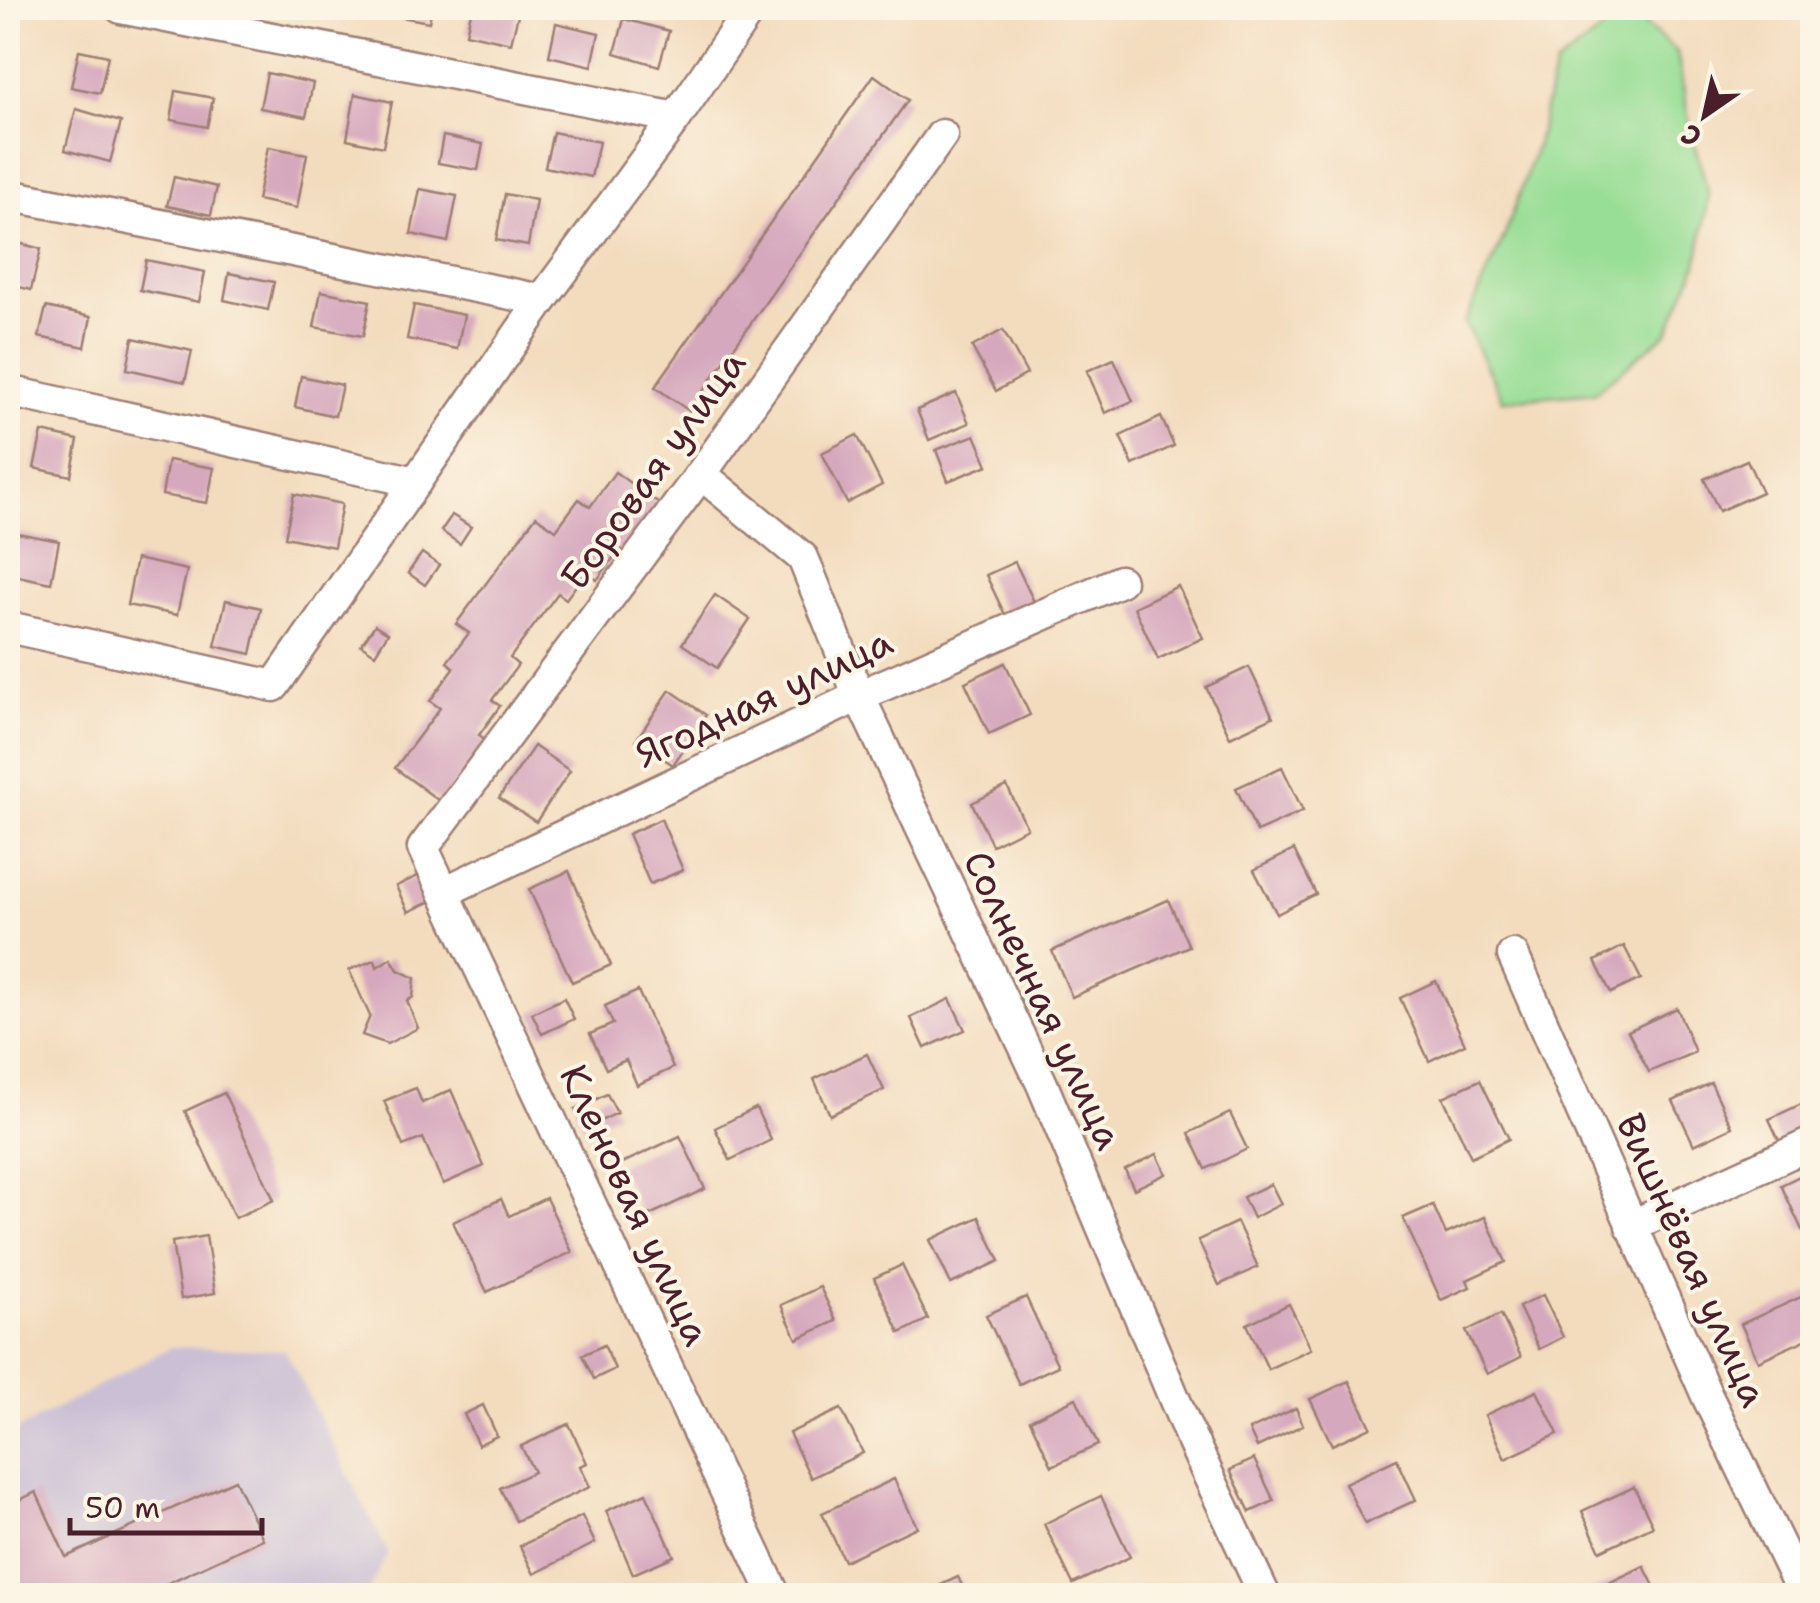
<svg xmlns="http://www.w3.org/2000/svg" width="1820" height="1603" font-family="'Shantell Sans',sans-serif">
<style>
.industrial{fill:#cbbfd5}
.green{fill:#99de96;stroke:#727e60;stroke-width:2.5}
.building{fill:#d6a8bd}
.lines{fill:none;stroke-linecap:round;stroke-linejoin:round}
.street-casing{stroke:#9e7e74;stroke-width:35}
.street{stroke:#fff;stroke-width:30}
.labels{text-anchor:middle;stroke-width:8;stroke-linejoin:round;paint-order:stroke}
.street-label{font-size:38px;fill:#4a1f2b;stroke:#fcf5e5}
</style>
<rect width="100%" height="100%" fill="#fcf5e5"/>
<filter id="ink" filterUnits="userSpaceOnUse"><feTurbulence type="fractalNoise" baseFrequency=".01" numOctaves="2"/><feDisplacementMap in="SourceGraphic" scale="20" xChannelSelector="R" yChannelSelector="G"/><feConvolveMatrix kernelMatrix="1 2 1 2 8 2 1 2 1" color-interpolation-filters="sRGB"/></filter>
<filter id="wash" filterUnits="userSpaceOnUse"><feTurbulence type="fractalNoise" baseFrequency=".0048" numOctaves="4" result="noise"/><feDisplacementMap in="SourceGraphic" scale="40" xChannelSelector="R" yChannelSelector="G"/><feGaussianBlur stdDeviation="2.25" result="paint"/><feColorMatrix in="noise" values="0 0 0 0 0 0 0 0 0 0 0 0 0 0 0 0 0 1.4 0 .05"/><feComposite in="paint" operator="in"/></filter>
<g filter="url(#wash)">
<rect width="100%" height="100%" fill="#f3dcbe"/>
<!-- industrial -->
<path class="industrial" d="M171,1347L285,1350L388,1553L366,1595L8,1596V1435Z"/>
<!-- green -->
<path class="green" d="M1628,10L1677,52L1690,128L1709,195L1697,265L1668,332L1595,392L1503,400L1465,323L1505,235L1537,144L1555,66Z"/>
<g id="blocks">
<!-- building -->
<g class="building">
<path d="M386,8H432L429,22L385,14Z"/>
<path d="M472,8H503L519,11L511,43L466,33Z"/>
<path d="M624,19L669,31L659,66L615,53Z"/>
<path d="M556,23L599,33L592,66L549,56Z"/>
<path d="M79,50L108,56L100,93L71,87Z"/>
<path d="M267,73L313,83L306,117L260,108Z"/>
<path d="M874,75L908,100L689,411L655,387Z"/>
<path d="M176,91L213,98L207,127L171,120Z"/>
<path d="M355,94L392,102L383,147L347,139Z"/>
<path d="M76,109L121,122L110,162L65,150Z"/>
<path d="M553,132L599,142L591,177L545,167Z"/>
<path d="M443,136L483,144L478,170L438,163Z"/>
<path d="M268,147L307,154L297,208L257,200Z"/>
<path d="M174,177L217,187L211,215L167,206Z"/>
<path d="M420,189L457,196L448,242L411,234Z"/>
<path d="M505,194L536,200L528,246L496,240Z"/>
<path d="M14,242L41,249L31,290L8,284V268Z"/>
<path d="M146,260L205,272L199,302L140,290Z"/>
<path d="M229,273L274,282L268,310L224,300Z"/>
<path d="M321,291L370,301L363,336L314,327Z"/>
<path d="M414,305L464,315L457,349L407,339Z"/>
<path d="M46,307L91,317L85,347L39,337Z"/>
<path d="M1003,330L1027,374L996,391L972,347Z"/>
<path d="M133,338L192,351L185,382L127,369Z"/>
<path d="M1114,359L1133,401L1105,413L1087,371Z"/>
<path d="M301,376L342,385L335,416L295,407Z"/>
<path d="M956,393L969,423L929,440L917,410Z"/>
<path d="M1161,417L1174,446L1133,465L1120,436Z"/>
<path d="M42,432L78,440L71,476L34,468Z"/>
<path d="M857,435L882,485L847,503L822,453Z"/>
<path d="M975,435L988,465L948,481L936,450Z"/>
<path d="M168,460L214,468L207,503L162,495Z"/>
<path d="M1747,460L1762,492L1719,511L1704,479Z"/>
<path d="M615,472L666,509L631,556L620,549L597,580L586,572L566,599L558,593L510,658L518,665L492,700L500,706L479,735L488,741L442,803L395,768L440,708L430,701L454,668L447,662L469,633L456,624L536,516L556,530L579,499L590,507Z"/>
<path d="M294,494L342,504L334,547L285,537Z"/>
<path d="M452,515L471,527L460,544L441,531Z"/>
<path d="M12,532L59,541L51,583L8,574V554Z"/>
<path d="M422,553L439,565L425,585L408,573Z"/>
<path d="M136,559L187,570L177,615L127,605Z"/>
<path d="M1015,562L1035,604L1006,617L986,575Z"/>
<path d="M1178,586L1203,638L1158,659L1134,607Z"/>
<path d="M715,595L750,619L717,668L682,644Z"/>
<path d="M226,600L261,608L251,654L215,646Z"/>
<path d="M375,625L388,633L375,654L361,645Z"/>
<path d="M1005,663L1030,715L989,734L965,682Z"/>
<path d="M1249,667L1273,717L1230,737L1206,687Z"/>
<path d="M670,690L706,715L673,765L636,740Z"/>
<path d="M534,746L570,771L536,822L499,798Z"/>
<path d="M1282,767L1303,811L1257,832L1236,788Z"/>
<path d="M1007,786L1027,828L992,845L972,803Z"/>
<path d="M661,819L683,870L650,884L628,834Z"/>
<path d="M1294,850L1316,894L1277,914L1254,870Z"/>
<path d="M569,871L611,965L572,982L529,889Z"/>
<path d="M420,875L432,901L408,912L396,886Z"/>
<path d="M1168,900L1189,946L1072,997L1052,951Z"/>
<path d="M1624,946L1641,979L1611,993L1595,961Z"/>
<path d="M391,958L398,970L415,978L413,997L407,1001L418,1028L387,1044L362,1035L370,1016L349,970L375,960L377,967Z"/>
<path d="M1436,981L1465,1044L1429,1061L1400,998Z"/>
<path d="M638,991L673,1068L637,1085L626,1060L606,1069L590,1034L613,1024L605,1006Z"/>
<path d="M564,998L574,1019L542,1034L532,1013Z"/>
<path d="M950,999L965,1030L925,1048L911,1018Z"/>
<path d="M1677,1008L1695,1052L1649,1072L1628,1031Z"/>
<path d="M867,1054L884,1090L830,1115L814,1079Z"/>
<path d="M1480,1080L1509,1139L1471,1157L1443,1097Z"/>
<path d="M1711,1083L1732,1127L1694,1145L1673,1101Z"/>
<path d="M416,1088L422,1103L451,1090L484,1166L443,1184L423,1138L403,1146L384,1101Z"/>
<path d="M224,1093L274,1200L235,1218L185,1111Z"/>
<path d="M607,1094L617,1113L584,1129L575,1109Z"/>
<path d="M1812,1099V1133L1782,1147L1769,1119Z"/>
<path d="M756,1108L771,1140L730,1160L715,1128Z"/>
<path d="M1230,1113L1247,1149L1206,1169L1189,1133Z"/>
<path d="M680,1136L705,1189L643,1218L618,1165Z"/>
<path d="M1157,1154L1166,1174L1134,1189L1125,1170Z"/>
<path d="M1812,1170V1225L1802,1230L1781,1185Z"/>
<path d="M1271,1184L1281,1204L1253,1218L1243,1197Z"/>
<path d="M546,1198L572,1252L487,1292L453,1222L501,1199L509,1216Z"/>
<path d="M1433,1205L1446,1234L1485,1217L1506,1262L1467,1280L1470,1287L1441,1300L1403,1218Z"/>
<path d="M979,1217L1000,1261L951,1284L930,1240Z"/>
<path d="M1237,1222L1258,1267L1219,1285L1198,1240Z"/>
<path d="M206,1236L215,1293L181,1299L172,1242Z"/>
<path d="M902,1265L928,1319L900,1333L874,1278Z"/>
<path d="M820,1287L836,1321L797,1339L781,1305Z"/>
<path d="M1812,1292V1337L1758,1361L1741,1324Z"/>
<path d="M1543,1295L1563,1337L1539,1349L1519,1307Z"/>
<path d="M1026,1297L1058,1366L1019,1384L986,1315Z"/>
<path d="M1289,1304L1311,1349L1268,1369L1247,1324Z"/>
<path d="M1501,1314L1521,1357L1487,1374L1466,1331Z"/>
<path d="M604,1345L615,1369L594,1379L582,1355Z"/>
<path d="M1349,1381L1371,1427L1332,1445L1310,1399Z"/>
<path d="M1537,1391L1558,1434L1505,1459L1485,1415Z"/>
<path d="M1076,1398L1098,1445L1052,1466L1030,1420Z"/>
<path d="M483,1405L497,1436L478,1445L464,1414Z"/>
<path d="M1296,1408L1303,1425L1257,1447L1249,1430Z"/>
<path d="M841,1409L863,1453L811,1478L789,1433Z"/>
<path d="M569,1424L587,1463L580,1466L590,1487L516,1521L500,1488L534,1472L521,1446Z"/>
<path d="M1254,1459L1274,1501L1250,1512L1230,1470Z"/>
<path d="M1397,1459L1416,1500L1365,1524L1345,1483Z"/>
<path d="M894,1479L917,1527L844,1561L822,1513Z"/>
<path d="M235,1480L263,1539L140,1596H8V1506L36,1492L66,1557Z"/>
<path d="M1634,1487L1653,1526L1600,1551L1582,1511Z"/>
<path d="M646,1493L674,1556L633,1574L606,1511Z"/>
<path d="M1101,1496L1130,1557L1073,1584L1044,1524Z"/>
<path d="M582,1516L595,1543L534,1574L520,1546Z"/>
<path d="M1644,1566L1659,1596H1597L1594,1590Z"/>
<path d="M958,1577L967,1596H917Z"/>
</g>
</g>
</g>
<g filter="url(#ink)">
<use href="#blocks" fill-opacity="0" stroke="#9e7e74" stroke-width="2.5"/>
<g class="lines">
<!-- street casing -->
<g class="street-casing">
<g id="street">
<path d="M121,8L676,118"/>
<path d="M8,195L542,300"/>
<path d="M8,391L416,482"/>
<path d="M701,474L803,558L859,696L1042,1084L1190,1436L1265,1596"/>
<path d="M8,627L274,686L542,300L676,118L751,8"/>
<path d="M444,892L859,696L1120,581"/>
<path d="M1513,955L1707,1396L1804,1596"/>
<path d="M1631,1226L1812,1143"/>
<path d="M775,1596L423,848L701,474L942,135"/>
</g>
</g>
<!-- street -->
<use href="#street" class="street"/>
</g>
</g>
<g class="labels">
<!-- street labels -->
<g class="street-label">
<text transform="translate(653 470) rotate(-54)" y="13">Боровая улица</text>
<text transform="translate(764 698) rotate(-25)" y="13">Ягодная улица</text>
<text transform="translate(1043 1000) rotate(65)" y="13">Солнечная улица</text>
<text transform="translate(635 1205) rotate(65)" y="13">Кленовая улица</text>
<text transform="translate(1692 1260) rotate(66)" y="13">Вишнёвая улица</text>
</g>
</g>
<!-- margin -->
<rect width="1820" height="1603" fill="none" stroke="#fcf5e5" stroke-width="40"/>
<!-- north arrow -->
<g transform="translate(1705 115) rotate(214)" stroke="#fcf5e5" stroke-width="8" paint-order="stroke">
<path d="M0-8L18 38L0 25L-18 38Z" fill="#4a1f2b"/>
<text y="-15" font-size="28" font-weight="bold" text-anchor="middle" fill="#4a1f2b">С</text>
</g>
<!-- scale -->
<path d="M70 1518v15h192v-15" fill="none" stroke="#4a1f2b" stroke-width="5"/>
<text x="85" y="1518" font-size="30" fill="#4a1f2b" stroke="#fcf5e5" stroke-width="8" paint-order="stroke">50 m</text>
</svg>
